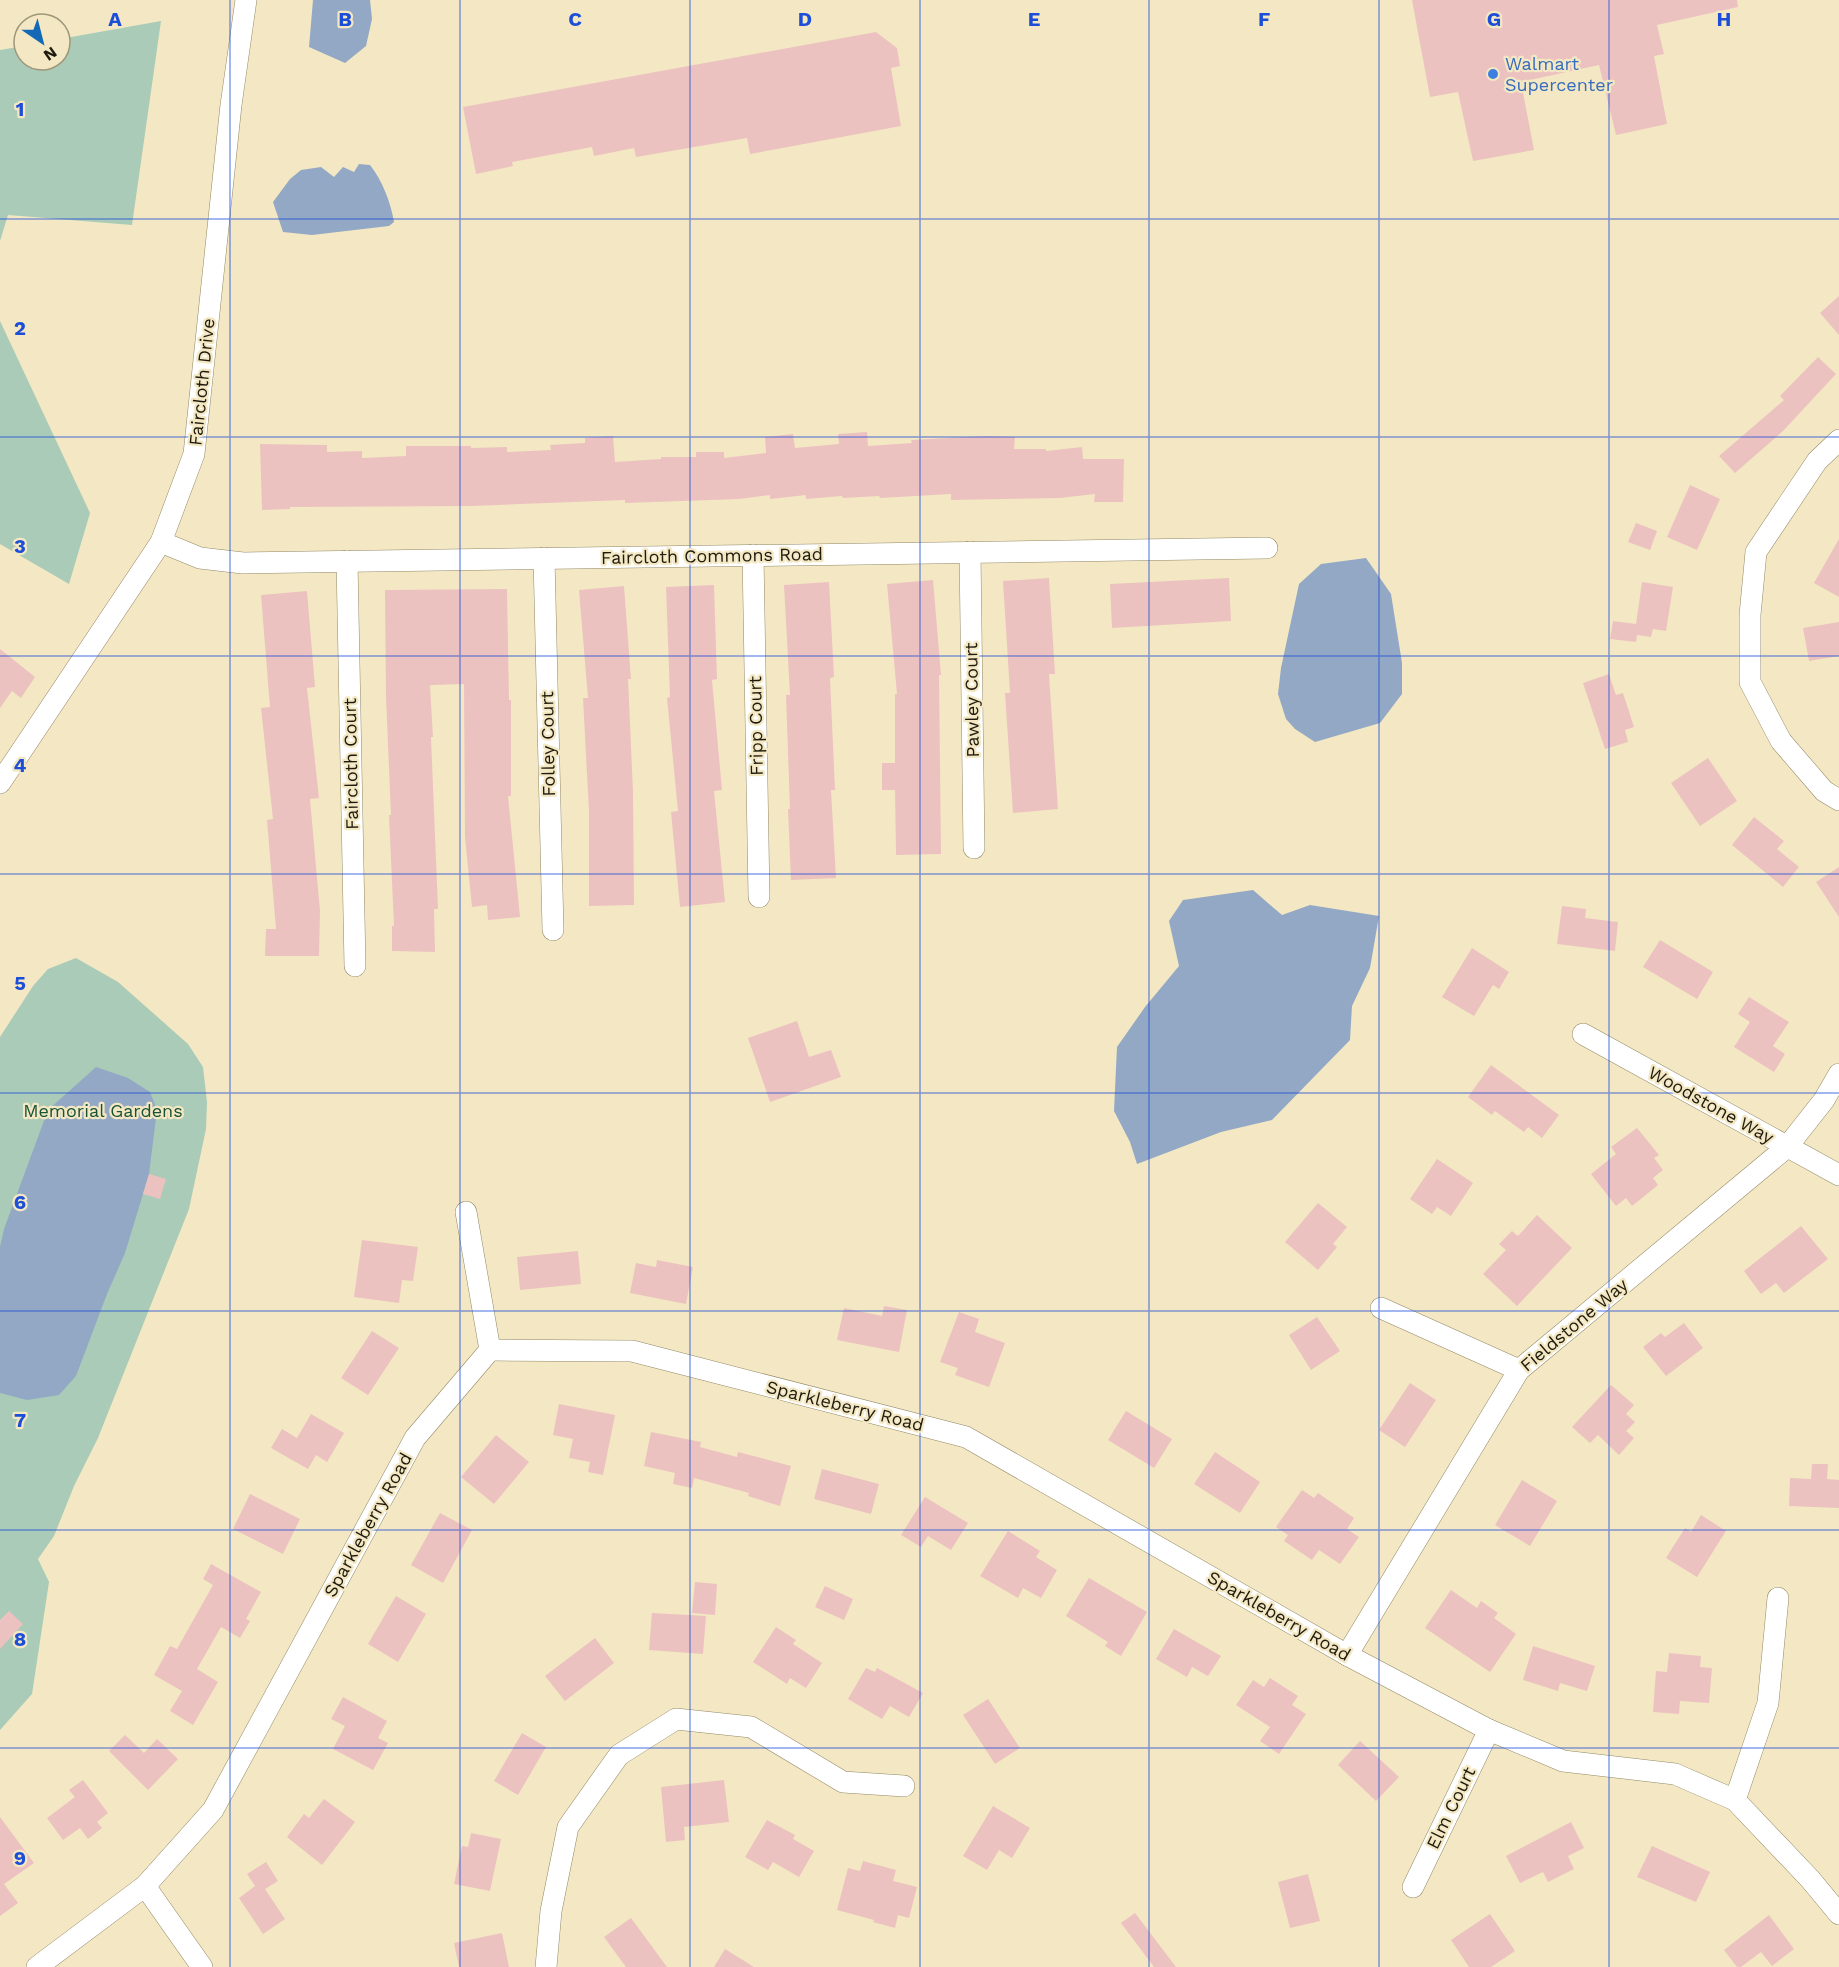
<svg xmlns="http://www.w3.org/2000/svg" width="1839" height="1967" font-family="'Work Sans',sans-serif">
<style>
.green{fill:#aacbb7}
.water{fill:#93a8c4}
.building{fill:#ecc2c0}
.lines{fill:none;stroke-linecap:round;stroke-linejoin:round}
.minor-casing{stroke:#938967;stroke-width:22}
.minor{stroke:#fff;stroke-width:21}
.grid{fill:none;stroke:#1d4ed8;stroke-width:1.5;stroke-opacity:0.55}
.shop-dot{fill:#3f7fe0;stroke:#f3e8c3;stroke-width:2}
.labels{text-anchor:middle;stroke-width:4.5;stroke-linejoin:round;paint-order:stroke}
.shop-label{font-size:18px;fill:#366cbe;stroke:#f3e8c3;text-anchor:start}
.street-label{font-size:18px;fill:#1e1a0d;stroke:#f3e8c3}
.park-label{font-size:18px;fill:#185337;stroke:#f3e8c3}
.grid-label{font-size:20px;text-anchor:middle;font-weight:bold;fill:#1d4ed8;stroke:#f3e8c3;stroke-width:4.5;stroke-linejoin:round;paint-order:stroke}
</style>
<rect width="100%" height="100%" fill="#f3e8c3"/>
<!-- green -->
<g class="green">
<path d="M161,21L132,225L8,215L0,241V50L24,46V60H60V39Z"/>
<path d="M0,321L90,513L69,584L0,544Z"/>
<path d="M76,958L118,982L188,1044L203,1067L207,1102L206,1129L189,1209L98,1438L74,1486L54,1536L38,1559L49,1582L32,1694L0,1730V1037L33,986L48,969Z"/>
</g>
<!-- water -->
<g class="water">
<path d="M313,0H370L372,19L366,46L345,63L309,47Z"/>
<path d="M359,164L370,165C382,180 391,203 394,222L389,226L312,235L283,232L273,202L290,179L301,170L321,167L334,177L343,167L354,172Z"/>
<path d="M1366,558L1391,594L1402,663V694L1380,723L1315,742L1295,729L1286,719L1278,694L1281,668L1299,584L1321,564Z"/>
<path d="M1253,890L1282,915L1310,905L1379,916L1370,968L1352,1006L1350,1040L1272,1120L1221,1132L1137,1164L1130,1142L1114,1111L1117,1047L1145,1007L1179,966L1169,921L1183,900Z"/>
<path d="M96,1067L128,1078L150,1092L157,1110L149,1174L143,1194L125,1253L107,1294L76,1376L59,1395L27,1400L0,1393V1247L4,1229L48,1110Z"/>
</g>
<!-- building -->
<g class="building">
<path d="M1412,0H1737L1738,7L1657,25L1664,54L1654,56L1667,124L1616,135L1599,65L1521,82L1534,150L1473,161L1458,92L1430,97Z"/>
<path d="M876,32L897,48L900,66L891,68L901,126L750,154L747,138L636,157L634,148L594,156L592,147L512,162L513,166L476,174L463,107Z"/>
<path d="M1839,296V335L1820,313Z"/>
<path d="M1818,357L1836,374L1783,431L1735,473L1719,456L1784,400L1780,396Z"/>
<path d="M867,432L868,446L912,443L911,440L985,436L1015,437L1014,449H1046V451L1082,447L1083,459H1124L1123,502H1094L1095,494L1060,498L951,500V494L880,498L879,496L843,498L842,496L806,499V495L770,499V495L739,499L625,503V500L471,506L290,507V509L262,510L260,444L327,445V452L362,451V458L406,456V446H471V448L507,447V452L551,450L550,445L585,443V438L613,436L615,462L661,459V457H696V452H724V458L766,453L765,437L793,434L795,448L839,444L838,434Z"/>
<path d="M1690,485L1720,499L1697,550L1667,537Z"/>
<path d="M1636,523L1657,531L1650,550L1628,542Z"/>
<path d="M1839,539V597L1814,583Z"/>
<path d="M1049,578L1055,674H1049L1058,809L1013,813L1005,693H1010L1003,581Z"/>
<path d="M1229,578L1231,621L1112,628L1110,584Z"/>
<path d="M933,580L941,675H939L941,854L896,855L895,790H882V763H895V694H897L887,584Z"/>
<path d="M829,582L834,677L830,678L835,790H831L836,878L791,880L788,809H790L786,695H790L784,585Z"/>
<path d="M1642,582L1673,587L1666,631L1653,629L1651,637L1637,635L1636,642L1610,639L1613,621L1636,624Z"/>
<path d="M714,585L717,679L712,680L722,790L714,791L725,902L680,907L671,812L678,811L667,698L670,697L666,587Z"/>
<path d="M624,586L631,679H628L633,791L634,905L589,906V811L583,698H588L579,590Z"/>
<path d="M507,589L509,700H511V796H508L520,917L488,920L487,905L472,907L465,837L464,684L432,685L430,686L433,737H431L438,909H434L435,952L392,951V926H394L389,815H391L386,697L385,590Z"/>
<path d="M307,591L315,687L307,688L319,798L310,799L320,911L319,956H265L266,929H276L267,820L273,819L261,708L270,707L261,595Z"/>
<path d="M1839,622V656L1809,661L1803,628Z"/>
<path d="M0,649L35,677L21,698L12,691L0,708Z"/>
<path d="M1609,674L1616,695L1623,693L1634,727L1625,730L1628,742L1605,749L1583,683Z"/>
<path d="M1708,758L1737,801L1700,826L1671,783Z"/>
<path d="M1754,817L1784,841L1777,849L1799,867L1783,887L1732,845Z"/>
<path d="M1839,867V917L1816,882Z"/>
<path d="M1562,906L1586,909L1585,918L1618,922L1615,951L1557,944Z"/>
<path d="M1660,940L1713,972L1697,999L1643,967Z"/>
<path d="M1472,948L1509,972L1499,989L1493,985L1474,1016L1442,997Z"/>
<path d="M1749,997L1789,1022L1773,1046L1785,1054L1774,1072L1734,1047L1750,1022L1738,1014Z"/>
<path d="M797,1021L809,1057L831,1050L841,1077L770,1102L748,1038Z"/>
<path d="M1491,1065L1559,1115L1542,1138L1528,1127L1524,1132L1495,1111L1492,1115L1468,1097Z"/>
<path d="M1637,1128L1659,1155L1654,1158L1663,1170L1653,1178L1658,1185L1632,1206L1626,1198L1616,1206L1591,1174L1616,1154L1611,1147Z"/>
<path d="M1437,1159L1473,1183L1451,1216L1437,1207L1432,1214L1410,1199Z"/>
<path d="M149,1174L166,1179L160,1199L143,1194Z"/>
<path d="M1318,1203L1347,1227L1333,1244L1337,1247L1318,1270L1285,1242Z"/>
<path d="M1537,1215L1572,1248L1517,1306L1483,1274L1506,1250L1499,1244L1512,1231L1518,1236Z"/>
<path d="M1801,1226L1828,1259L1784,1293L1776,1283L1761,1294L1744,1271Z"/>
<path d="M362,1240L418,1247L413,1281L402,1280L399,1303L354,1297Z"/>
<path d="M578,1251L581,1284L520,1290L517,1257Z"/>
<path d="M657,1260L693,1267L686,1304L630,1293L636,1263L656,1267Z"/>
<path d="M884,1306L907,1310L899,1352L837,1340L844,1308L882,1316Z"/>
<path d="M959,1312L979,1319L975,1332L1005,1343L989,1387L955,1375L958,1368L940,1362Z"/>
<path d="M1317,1317L1340,1351L1311,1370L1289,1335Z"/>
<path d="M1684,1323L1703,1348L1666,1376L1643,1347L1661,1333L1665,1337Z"/>
<path d="M372,1331L399,1348L368,1395L341,1378Z"/>
<path d="M1410,1383L1436,1400L1405,1447L1379,1430Z"/>
<path d="M1611,1385L1634,1405L1626,1414L1635,1422L1626,1431L1634,1438L1619,1455L1598,1435L1590,1443L1572,1427Z"/>
<path d="M559,1404L615,1415L603,1475L588,1472L590,1462L569,1458L573,1439L553,1435Z"/>
<path d="M1126,1411L1172,1439L1154,1468L1108,1440Z"/>
<path d="M311,1414L344,1433L327,1462L316,1455L308,1469L271,1448L282,1429L297,1438Z"/>
<path d="M651,1432L701,1442L700,1447L737,1457L738,1452L791,1466L780,1506L748,1496L749,1493L694,1478L692,1488L673,1484L675,1473L644,1466Z"/>
<path d="M496,1435L529,1462L494,1504L461,1477Z"/>
<path d="M1215,1452L1260,1482L1240,1513L1194,1484Z"/>
<path d="M1812,1464H1828L1827,1479L1839,1480V1508L1789,1506L1790,1478L1811,1479Z"/>
<path d="M822,1469L879,1484L871,1514L814,1499Z"/>
<path d="M1522,1480L1557,1501L1530,1546L1495,1525Z"/>
<path d="M1302,1490L1314,1498L1318,1493L1354,1518L1347,1529L1359,1537L1340,1564L1319,1550L1312,1560L1284,1541L1288,1535L1276,1527Z"/>
<path d="M250,1494L300,1519L283,1554L233,1529Z"/>
<path d="M925,1497L968,1523L951,1550L928,1536L921,1547L901,1535Z"/>
<path d="M440,1513L472,1530L443,1583L411,1565Z"/>
<path d="M1701,1515L1726,1531L1697,1577L1666,1558L1685,1528L1691,1532Z"/>
<path d="M1008,1531L1040,1551L1036,1557L1057,1570L1041,1598L1023,1588L1018,1598L980,1576Z"/>
<path d="M211,1564L261,1592L246,1619L250,1621L240,1638L221,1627L197,1669L218,1682L193,1725L170,1711L182,1691L154,1675L170,1646L177,1649L213,1585L203,1579Z"/>
<path d="M1089,1578L1147,1612L1121,1656L1105,1646L1108,1642L1066,1616Z"/>
<path d="M695,1582L717,1584L715,1615L692,1613Z"/>
<path d="M825,1586L853,1599L844,1620L815,1607Z"/>
<path d="M1451,1590L1477,1608L1481,1601L1498,1613L1494,1618L1516,1634L1490,1672L1425,1628Z"/>
<path d="M396,1596L426,1614L398,1662L368,1644Z"/>
<path d="M9,1611L23,1624L0,1649V1620Z"/>
<path d="M652,1613L706,1616L703,1654L649,1650Z"/>
<path d="M776,1627L796,1640L793,1644L822,1663L806,1688L790,1678L787,1684L753,1662Z"/>
<path d="M1174,1629L1221,1656L1208,1676L1192,1667L1187,1677L1156,1659Z"/>
<path d="M595,1638L614,1663L565,1701L545,1676Z"/>
<path d="M1533,1646L1595,1666L1587,1691L1560,1683L1558,1691L1523,1680Z"/>
<path d="M1669,1653L1701,1656L1700,1667L1712,1668L1709,1703L1680,1701L1679,1714L1653,1712L1656,1671L1667,1672Z"/>
<path d="M866,1668L875,1672L877,1668L923,1693L909,1717L890,1706L882,1719L848,1699Z"/>
<path d="M1270,1678L1298,1696L1292,1705L1306,1714L1279,1754L1260,1741L1270,1727L1236,1705L1253,1680L1264,1687Z"/>
<path d="M343,1697L387,1721L378,1738L388,1743L373,1770L333,1749L345,1726L331,1719Z"/>
<path d="M988,1699L1020,1748L995,1764L963,1715Z"/>
<path d="M522,1733L546,1747L518,1795L494,1781Z"/>
<path d="M125,1735L144,1753L157,1739L178,1759L148,1790L109,1751Z"/>
<path d="M1360,1741L1399,1777L1376,1801L1338,1765Z"/>
<path d="M83,1780L108,1813L97,1822L102,1828L88,1839L80,1828L63,1840L47,1818L75,1797L69,1790Z"/>
<path d="M724,1780L729,1822L684,1827L685,1840L666,1842L661,1787Z"/>
<path d="M324,1799L355,1822L322,1865L287,1837L304,1814L309,1818Z"/>
<path d="M993,1806L1030,1828L1012,1858L999,1850L987,1870L963,1856Z"/>
<path d="M0,1817L34,1863L4,1884L18,1903L0,1916Z"/>
<path d="M767,1820L795,1835L793,1839L814,1851L799,1877L773,1862L768,1870L745,1857Z"/>
<path d="M1571,1822L1584,1848L1568,1856L1574,1869L1548,1882L1543,1872L1520,1883L1506,1856Z"/>
<path d="M471,1833L501,1839L490,1891L454,1884L462,1846L468,1847Z"/>
<path d="M1652,1846L1710,1872L1696,1902L1637,1877Z"/>
<path d="M863,1861L896,1870L893,1881L917,1887L909,1918L898,1915L895,1928L873,1922L874,1920L837,1910L848,1868L860,1871Z"/>
<path d="M266,1862L278,1881L265,1889L285,1919L263,1934L239,1898L255,1886L247,1874Z"/>
<path d="M1308,1874L1320,1921L1290,1928L1278,1882Z"/>
<path d="M1135,1913L1176,1967H1154L1121,1923Z"/>
<path d="M1490,1914L1515,1951L1491,1967H1469L1451,1940Z"/>
<path d="M1769,1915L1794,1949L1772,1966L1761,1952L1741,1967H1737L1724,1950Z"/>
<path d="M631,1918L667,1967H626L604,1937Z"/>
<path d="M502,1933L509,1967H459L454,1943Z"/>
<path d="M725,1949L754,1967H714Z"/>
</g>
<g class="lines">
<!-- minor casing -->
<g class="minor-casing">
<g id="minor">
<path d="M1839,440L1817,461L1756,552L1750,615V682L1781,741L1824,791L1839,800"/>
<path d="M161,542L200,558L243,563L1267,548"/>
<path d="M970,552L974,848"/>
<path d="M753,555L759,897"/>
<path d="M544,558L553,930"/>
<path d="M347,561L355,966"/>
<path d="M0,783L161,542L194,454L231,105L246,0"/>
<path d="M1583,1034L1839,1175"/>
<path d="M466,1212L490,1350"/>
<path d="M1381,1308L1519,1370"/>
<path d="M490,1350L632,1351L966,1437L1347,1655L1489,1730L1563,1761L1675,1774L1735,1800L1810,1879L1839,1914"/>
<path d="M1347,1655L1519,1370L1787,1147L1824,1100L1839,1074"/>
<path d="M1735,1800L1768,1703L1778,1598"/>
<path d="M145,1886L202,1967"/>
<path d="M1413,1887L1489,1730"/>
<path d="M37,1967L145,1886L213,1810L415,1438L490,1350"/>
<path d="M546,1967L551,1911L568,1827L619,1755L676,1719L751,1727L843,1782L904,1786"/>
</g>
</g>
<!-- minor -->
<use href="#minor" class="minor"/>
</g>
<!-- grid -->
<path class="grid" d="M230,0V1967M460,0V1967M690,0V1967M920,0V1967M1149,0V1967M1379,0V1967M1609,0V1967M0,219H1839M0,437H1839M0,656H1839M0,874H1839M0,1093H1839M0,1311H1839M0,1530H1839M0,1748H1839"/>
<!-- markers -->
<circle class="shop-dot" cx="1493" cy="74" r="6"/>
<g class="labels">
<!-- shop labels -->
<g class="shop-label">
<text x="1505" y="70">Walmart<tspan x="1505" dy="21">Supercenter</tspan></text>
</g>
<!-- street labels -->
<g class="street-label">
<text transform="translate(202 382) rotate(-84)" y="6">Faircloth Drive</text>
<text transform="translate(712 556) rotate(-1)" y="6">Faircloth Commons Road</text>
<text transform="translate(972 700) rotate(-91)" y="6">Pawley Court</text>
<text transform="translate(756 726) rotate(-91)" y="6">Fripp Court</text>
<text transform="translate(548 744) rotate(-91)" y="6">Folley Court</text>
<text transform="translate(351 764) rotate(-91)" y="6">Faircloth Court</text>
<text transform="translate(1711 1105) rotate(29)" y="6">Woodstone Way</text>
<text transform="translate(1574 1325) rotate(-40)" y="6">Fieldstone Way</text>
<text transform="translate(845 1406) rotate(14)" y="6">Sparkleberry Road</text>
<text transform="translate(368 1525) rotate(-61)" y="6">Sparkleberry Road</text>
<text transform="translate(1279 1616) rotate(30)" y="6">Sparkleberry Road</text>
<text transform="translate(1451 1808) rotate(-64)" y="6">Elm Court</text>
</g>
<!-- park labels -->
<g class="park-label">
<text x="103" y="1117">Memorial Gardens</text>
</g>
</g>
<g class="grid-label">
<text x="115" y="26">A</text>
<text x="345" y="26">B</text>
<text x="575" y="26">C</text>
<text x="805" y="26">D</text>
<text x="1034" y="26">E</text>
<text x="1264" y="26">F</text>
<text x="1494" y="26">G</text>
<text x="1724" y="26">H</text>
<text x="20" y="116">1</text>
<text x="20" y="335">2</text>
<text x="20" y="553">3</text>
<text x="20" y="772">4</text>
<text x="20" y="990">5</text>
<text x="20" y="1209">6</text>
<text x="20" y="1427">7</text>
<text x="20" y="1646">8</text>
<text x="20" y="1865">9</text>
</g>
<!-- north arrow -->
<g transform="translate(42 42) rotate(145)"><circle r="28" fill="#f3e8c3" stroke="#9e967a" stroke-width="1.5"/>
<path d="M0-4.5L10 22L0 15L-10 22Z" fill="#1469b7"/>
<text y="-9" font-size="16" font-weight="bold" text-anchor="middle" fill="#1e1a0d">N</text>
</g>
</svg>
